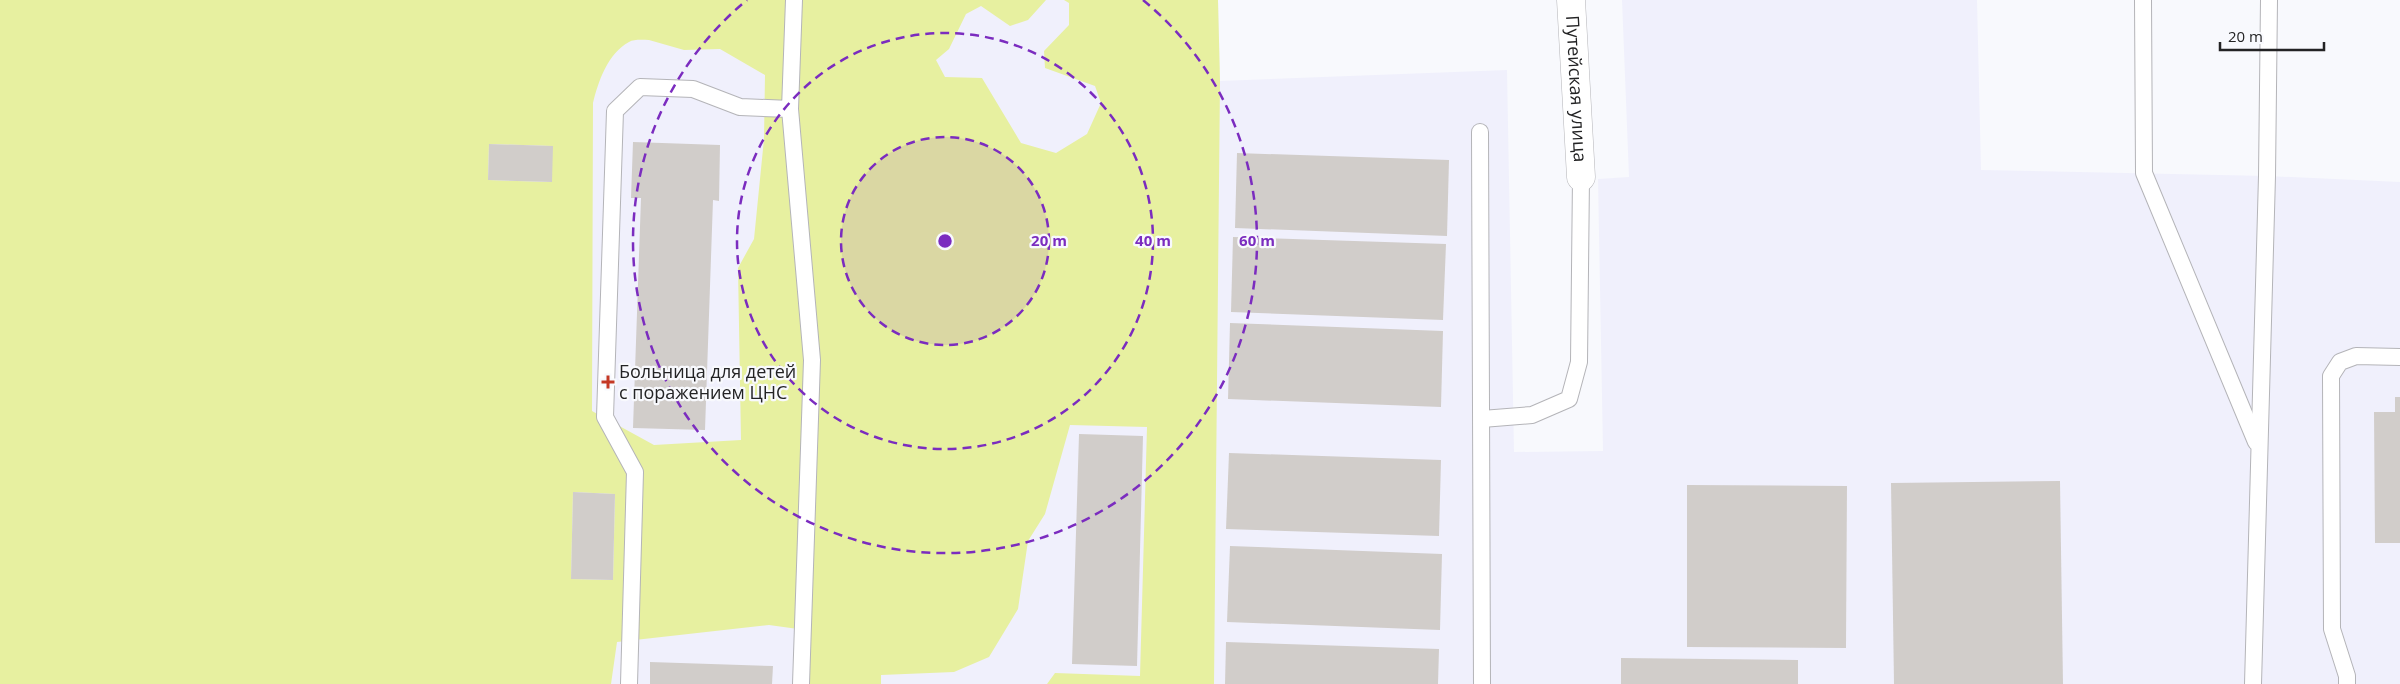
<svg xmlns="http://www.w3.org/2000/svg" width="2400" height="684" font-family="'Open Sans',sans-serif">
<style>
.built{fill:#f0f0fc}
.green{fill:#e7f0a0;fill-rule:evenodd}
.building{fill:#d1cdca}
.lines{fill:none;stroke-linecap:round;stroke-linejoin:round}
.lane-casing{stroke:#b4b4b8;stroke-width:18}
.street-casing{stroke:#b4b4b8;stroke-width:29}
.lane{stroke:#fff;stroke-width:16}
.street{stroke:#fff;stroke-width:28}
.ring{fill:none;stroke:#7b2cbf;stroke-width:2.5;stroke-dasharray:9 6}
.poi-dot{fill:#c43825;stroke:#f8f9fd;stroke-width:2}
.labels{text-anchor:middle;stroke-width:4.5;stroke-linejoin:round;paint-order:stroke}
.street-label{font-size:18px;fill:#232324;stroke:#f8f9fd}
.poi-label{font-size:18px;fill:#232324;stroke:#f8f9fd;text-anchor:start}
.centre{fill:#7b2cbf;stroke:#f8f9fd;stroke-width:2.5}
.ring-label{font-size:15px;text-anchor:middle;font-weight:bold;fill:#7b2cbf;stroke:#f8f9fd;stroke-width:4.5;stroke-linejoin:round;paint-order:stroke}
</style>
<rect width="100%" height="100%" fill="#f8f9fd"/>
<!-- built -->
<path class="built" d="M0,0H1218L1220,81L1507,70L1514,452L1603,451L1598,179L1629,177L1622,0H1977L1981,170L2267,176L2400,182V684H0Z"/>
<!-- green -->
<path class="green" d="M0,0H1046L1028,20L1010,26L981,6L966,14L949,49L936,60L945,77L982,78L1021,143L1056,153L1087,134L1101,103L1095,86L1045,68L1044,51L1069,25V3L1064,0H1218L1220,81L1214,684H1047L1055,673L1140,676L1147,427L1070,425L1045,514L1028,541L1018,609L989,657L954,672L881,675V684H796L798,629L769,625L617,642L611,684H0ZM649,40L684,50L720,49L765,75L764,139L754,239L738,268L741,440L654,445L592,411L593,103C598,82 608,53 629,42C634,39 643,40 649,40ZM489,144L552,146V182L488,180ZM573,492L615,494L613,580L571,579Z"/>
<!-- building -->
<g class="building">
<path d="M633,142L720,145L719,201L713,200L705,430L633,428L641,198H631Z"/>
<path d="M489,144L553,146L552,182L488,180Z"/>
<path d="M1237,153L1449,160L1447,236L1235,228Z"/>
<path d="M1233,237L1446,244L1443,320L1231,312Z"/>
<path d="M1230,323L1443,331L1441,407L1228,399Z"/>
<path d="M2395,397H2400V543H2375L2374,412H2395Z"/>
<path d="M1079,434L1143,436L1137,666L1072,664Z"/>
<path d="M1229,453L1441,460L1439,536L1226,529Z"/>
<path d="M2060,481L2063,684H1894L1891,483Z"/>
<path d="M1687,485L1847,486L1846,648L1687,647Z"/>
<path d="M573,492L615,494L613,580L571,579Z"/>
<path d="M1230,546L1442,554L1440,630L1227,622Z"/>
<path d="M1226,642L1439,649L1438,684H1225Z"/>
<path d="M1621,658L1798,660V684H1621Z"/>
<path d="M650,662L773,666L772,684H650Z"/>
</g>
<g class="lines">
<!-- lane casing -->
<g class="lane-casing">
<g id="lane">
<path d="M2143,0L2144,173L2256,442"/>
<path d="M790,109L812,360L801,684"/>
<path d="M1480,132L1482,684"/>
<path d="M1482,419L1532,415L1569,399L1579,362L1581,177"/>
<path d="M629,684L635,472L605,417L615,111L640,87L693,89L740,107L790,109L794,0"/>
<path d="M2253,684L2267,176L2269,0"/>
<path d="M2347,684V676L2332,629L2331,376L2340,362L2356,356L2400,357"/>
</g>
</g>
<!-- street casing -->
<g class="street-casing">
<g id="street">
<path id="s1" d="M1571,0L1581,177"/>
</g>
</g>
<!-- lane -->
<use href="#lane" class="lane"/>
<!-- street -->
<use href="#street" class="street"/>
</g>
<!-- distance rings -->
<circle cx="945" cy="241" r="104" fill="#7b2cbf" fill-opacity=".12"/>
<g class="ring">
<circle cx="945" cy="241" r="104"/>
<circle cx="945" cy="241" r="208"/>
<path d="M1143 0A312 312 0 1 1 747 0"/>
</g>
<!-- markers -->
<path class="poi-dot" d="M605.5 374.5h5v5h5v5h-5v5h-5v-5h-5v-5h5z"/>
<g class="labels">
<!-- street labels -->
<g class="street-label">
<text dy="6" stroke="none"><textPath href="#s1" startOffset="89">Путейская улица</textPath></text>
</g>
<!-- poi labels -->
<g class="poi-label">
<text x="619" y="378">Больница для детей<tspan x="619" dy="21">с поражением ЦНС</tspan></text>
</g>
</g>
<circle cx="945" cy="241" r="8" class="centre"/>
<g class="ring-label">
<text x="1049" y="246">20 m</text>
<text x="1153" y="246">40 m</text>
<text x="1257" y="246">60 m</text>
</g>
<!-- scale -->
<path d="M2220 42v8h104v-8" fill="none" stroke="#232324" stroke-width="2.5"/>
<text x="2228" y="42" font-size="15" fill="#232324" stroke="#f8f9fd" stroke-width="4" paint-order="stroke">20 m</text>
</svg>
